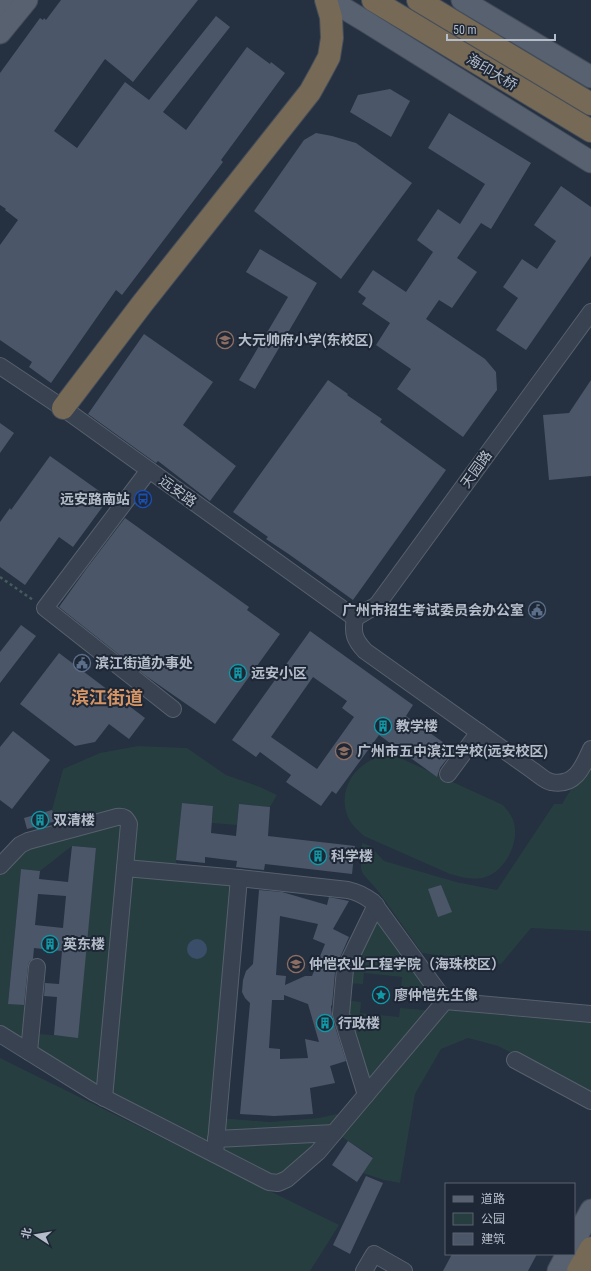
<svg xmlns="http://www.w3.org/2000/svg" width="591" height="1271" font-family="'Roboto Condensed','Noto Sans SC',sans-serif">
<style>
.green{fill:#273e41}
.water{fill:#3a4e69}
.building{fill:#4b5769;fill-rule:evenodd}
.lines{fill:none;stroke-linecap:round;stroke-linejoin:round}
.minor-casing{stroke:#57606d;stroke-width:18}
.major-casing{stroke:#424b59;stroke-width:23}
.highway-casing{stroke:#444d5a;stroke-width:24}
.path{stroke:#455b5e;stroke-width:2.5;stroke-dasharray:3 3;stroke-linecap:butt}
.minor{stroke:#394250;stroke-width:16}
.major{stroke:#57616f;stroke-width:21}
.highway{stroke:#766956;stroke-width:22}
.labels{text-anchor:middle;stroke-width:4;stroke-linejoin:round;paint-order:stroke}
.street-label{font-size:14px;fill:#b5bdca;stroke:#1e2735}
.poi-label{font-size:14px;font-weight:bold;fill:#b5bdca;stroke:#1e2735;text-anchor:start}
.district-label{font-size:18px;font-weight:bold;fill:#d69564;stroke:#1e2735}
</style>
<rect width="100%" height="100%" fill="#253040"/>
<!-- green -->
<g class="green">
<path d="M138,746L187,748L226,775L260,787L277,795L270,807L239,805L237,825L212,823L213,806L182,803L175,872L239,878L218,1118L270,1122L319,1118L337,1114L341,1119L329,1133L281,1175L270,1173L105,1089L38,1049L39,1034L77,1037L96,848L72,846L40,871L21,869L8,1003L28,1006L25,1042L0,1026V866L58,832L52,810L63,769L100,753Z"/>
<path d="M384,755H391L398,757L503,805C507,810 511,814 513,820C521,840 506,870 486,877C474,881 461,877 450,874L364,836C358,830 351,825 348,817C336,788 357,762 384,755Z"/>
<path d="M591,765V931L531,928L501,964L422,953L378,891L363,874L361,869L362,843L370,846L384,861L456,882L497,890L554,804H562L578,778Z"/>
<path d="M376,905L437,990L401,987L402,977L364,973L363,984L344,983Z"/>
<path d="M342,1000L361,1002L360,1013L399,1017L400,1008L436,1011L366,1095Z"/>
<path d="M448,1010L591,1023V1093L498,1046L468,1038L441,1049L415,1094L400,1183L384,1180L363,1173L373,1157L342,1137Z"/>
<path d="M0,1058L339,1225L310,1271H0Z"/>
</g>
<!-- water -->
<circle class="water" cx="197" cy="949" r="10"/>
<!-- building -->
<g class="building">
<path d="M61,0H198L133,82L105,59L54,131L77,148L125,82L149,100L216,16L230,27L163,112L186,130L247,47L270,64L271,62L285,73L221,160L223,162L122,295L116,290L51,383L29,367L32,362L0,340V245L18,220L5,210L6,209L0,205V73L40,18L43,20L44,18L46,20Z"/>
<path d="M390,89L410,101L391,137L350,112L358,95Z"/>
<path d="M449,113L531,163L491,229L481,223L457,258L477,272L452,308L439,300L426,319L485,359L496,372L497,390L463,437L397,389L411,369L376,345L390,323L362,304L366,298L358,292L373,270L406,292L433,252L417,240L438,209L460,224L485,184L428,148Z"/>
<path d="M316,133L332,136L356,143L412,183L341,279L254,211L304,140Z"/>
<path d="M561,186L591,207V256L526,350L496,330L518,298L503,287L522,259L537,269L556,241L534,225Z"/>
<path d="M260,249L317,283L255,389L239,380L288,297L246,272Z"/>
<path d="M144,334L213,382L183,425L236,466L210,501L158,461L156,463L88,414Z"/>
<path d="M328,380L348,394L347,395L382,419L380,422L446,470L353,600L290,555L266,539L268,537L233,512Z"/>
<path d="M591,380V476L549,480L543,415L569,413Z"/>
<path d="M0,423L14,433L0,453Z"/>
<path d="M50,456L109,498L73,547L59,537L25,585L0,567V522L10,508L11,510Z"/>
<path d="M125,518L249,607L247,610L280,634L215,724L146,676L59,607L87,568Z"/>
<path d="M21,625L36,636L0,683V652Z"/>
<path d="M310,631L413,705L406,716L454,750L440,768L437,777L379,735L336,794L332,791L321,806L286,782L291,775L260,752L256,757L232,740ZM313,677L347,701L342,708L354,717L317,769L271,737Z"/>
<path d="M59,653L145,718L129,739L109,724L95,742L75,746L20,704Z"/>
<path d="M13,731L50,760L12,809L0,800V747Z"/>
<path d="M182,803L213,806L211,833L236,836L239,804L270,807L268,836L355,846L352,874L265,864L264,870L236,867L237,861L205,857V863L176,860Z"/>
<path d="M52,810L56,821L27,829L24,818Z"/>
<path d="M72,846L96,848L78,1038L54,1035L57,997L44,996L45,983L59,984L62,951L34,948L33,959L29,962L28,966L24,1005L8,1004L21,869L40,871L39,879L68,882ZM38,894L66,896L63,928L35,925Z"/>
<path d="M441,885L452,912L438,917L428,889Z"/>
<path d="M259,890L282,892L327,905L329,897L349,901L333,929L349,937L334,971L335,973L332,1005L331,1006L332,1017L346,1061L330,1066L335,1083L310,1088L313,1114L274,1116L240,1114L250,1003L245,998L242,992L243,980L246,971L253,964ZM280,916L318,924L313,939L325,944L312,976H305L285,985L286,976L276,975ZM284,995L308,1004L319,1042L305,1039L308,1058L280,1059V1049L269,1048L272,1000H284Z"/>
<path d="M348,1141L373,1158L357,1182L332,1165Z"/>
<path d="M366,1176L383,1183L350,1254L333,1245Z"/>
<path d="M452,1254H537L528,1271H443Z"/>
</g>
<g class="lines">
<!-- minor casing -->
<g class="minor-casing">
<g id="minor">
<path d="M0,366L63,408L355,618"/>
<path d="M149,470L45,608L173,709"/>
<path d="M355,618L377,605L591,312"/>
<path d="M355,618C352,634 355,640 365,651L532,770C538,774 545,781 551,782C575,787 583,767 591,749"/>
<path d="M448,774L479,732"/>
<path d="M0,866L20,845L28,841L117,817C124,816 126,818 129,824L125,868"/>
<path d="M0,1034L95,1093L269,1182L278,1183L287,1179L318,1152L445,1001L591,1014"/>
<path d="M29,1052L37,967"/>
<path d="M515,1060L591,1101"/>
<path d="M366,1095L341,1014L345,969L376,905"/>
<path d="M104,1098L125,868L239,878L348,890C358,892 365,896 373,902L445,1001"/>
<path d="M216,1139L334,1133"/>
<path d="M215,1154L239,878"/>
<path d="M364,1271L374,1254L404,1271"/>
</g>
</g>
<!-- major casing -->
<g class="major-casing">
<g id="major">
<path d="M330,0L365,21L591,162"/>
<path d="M462,0L591,77"/>
<path d="M0,8L7,0"/>
<path d="M0,33L27,0"/>
<path d="M574,1242L591,1210"/>
<path d="M558,1271L567,1254"/>
</g>
</g>
<!-- highway casing -->
<g class="highway-casing">
<g id="highway">
<path d="M373,0L591,131"/>
<path d="M418,0L591,104"/>
<path d="M63,408L142,304L310,92L320,74L329,57L332,38L331,17L326,0"/>
<path d="M578,1271L591,1248"/>
</g>
</g>
<!-- path -->
<path class="path" d="M0,577L33,600"/>
<!-- minor -->
<use href="#minor" class="minor"/>
<!-- major -->
<use href="#major" class="major"/>
<!-- highway -->
<use href="#highway" class="highway"/>
</g>
<!-- icons -->
<defs>
<g id="university-ring" transform="scale(0.9)"><circle r="9.5" fill="#1e2735" stroke="#8d6e63" stroke-width="1.5"/><path d="M0-5L7-2L0 1L-7-2ZM-4 1L0 2.5L4 1V4Q0 6-4 4Z" fill="#8d6e63"/></g>
<g id="bus-ring" transform="scale(0.9)"><circle r="9.5" fill="#1e2735" stroke="#1a4fb4" stroke-width="1.5"/><path d="M-5-6H5V4H4V6H2V4H-2V6H-4V4H-5ZM-3.5-4V0h7V-4ZM-3.5 1.2v1.5H-2V1.2ZM2 1.2v1.5H3.5V1.2Z" fill="#1a4fb4"/></g>
<g id="civic-ring" transform="scale(0.9)"><circle r="9.5" fill="#1e2735" stroke="#5c6f8a" stroke-width="1.5"/><path d="M-.6-6.5H3V-4.5H.6V-3L4-1V1h2V6H-6V1h2V-1L-.6-3ZM-1.2 2.5V6h2.4V2.5Z" fill="#5c6f8a"/></g>
<g id="building-ring" transform="scale(0.9)"><circle r="9.5" fill="#1e2735" stroke="#0f9aa8" stroke-width="1.5"/><path d="M-4-6H4V6H1V3H-1V6H-4ZM-2.5-4.3h1.7v1.8h-1.7ZM.8-4.3h1.7v1.8H.8ZM-2.5-1h1.7V.8h-1.7ZM.8-1h1.7V.8H.8Z" fill="#0f9aa8"/></g>
<g id="school-ring" transform="scale(0.9)"><circle r="9.5" fill="#1e2735" stroke="#8d6e63" stroke-width="1.5"/><path d="M0-5L7-2L0 1L-7-2ZM-4 1L0 2.5L4 1V4Q0 6-4 4Z" fill="#8d6e63"/></g>
<g id="sight-ring" transform="scale(0.9)"><circle r="9.5" fill="#1e2735" stroke="#0f9aa8" stroke-width="1.5"/><path d="M0-6L1.8-2.2L6-1.7L2.9 1.2L3.7 5.4L0 3.3L-3.7 5.4L-2.9 1.2L-6-1.7L-1.8-2.2Z" fill="#0f9aa8"/></g>
</defs>
<g fill-rule="evenodd">
<use href="#university-ring" x="225" y="340"/>
<use href="#bus-ring" x="143" y="499"/>
<use href="#civic-ring" x="537" y="610"/>
<use href="#civic-ring" x="82" y="663"/>
<use href="#building-ring" x="238" y="673"/>
<use href="#building-ring" x="383" y="726"/>
<use href="#school-ring" x="344" y="751"/>
<use href="#building-ring" x="40" y="820"/>
<use href="#building-ring" x="318" y="856"/>
<use href="#building-ring" x="50" y="944"/>
<use href="#university-ring" x="296" y="964"/>
<use href="#sight-ring" x="381" y="995"/>
<use href="#building-ring" x="325" y="1023"/>
</g>
<g class="labels">
<!-- street labels -->
<g class="street-label">
<text transform="translate(492 72) rotate(31)" y="5">海印大桥</text>
<text transform="translate(476 469) rotate(-54)" y="5">天园路</text>
<text transform="translate(178 491) rotate(36)" y="5">远安路</text>
</g>
<!-- poi labels -->
<g class="poi-label">
<text x="238" y="345">大元帅府小学(东校区)</text>
<text x="130" y="504" text-anchor="end">远安路南站</text>
<text x="524" y="615" text-anchor="end">广州市招生考试委员会办公室</text>
<text x="95" y="668">滨江街道办事处</text>
<text x="251" y="678">远安小区</text>
<text x="396" y="731">教学楼</text>
<text x="357" y="756">广州市五中滨江学校(远安校区)</text>
<text x="53" y="825">双清楼</text>
<text x="331" y="861">科学楼</text>
<text x="63" y="949">英东楼</text>
<text x="309" y="969">仲恺农业工程学院（海珠校区）</text>
<text x="394" y="1000">廖仲恺先生像</text>
<text x="338" y="1028">行政楼</text>
</g>
<!-- district labels -->
<g class="district-label">
<text x="107" y="704">滨江街道</text>
</g>
</g>
<!-- legend -->
<rect x="445" y="1183" width="130" height="72" fill="#1e2735" stroke="#5a6371"/>
<rect x="453" y="1196" width="20" height="6" fill="#57616f" stroke="#5a6371"/>
<text x="481" y="1203" font-size="12" fill="#b5bdca">道路</text>
<rect x="453" y="1213" width="20" height="12" fill="#273e41" stroke="#5a6371"/>
<text x="481" y="1223" font-size="12" fill="#b5bdca">公园</text>
<rect x="453" y="1233" width="20" height="12" fill="#4b5769" stroke="#5a6371"/>
<text x="481" y="1243" font-size="12" fill="#b5bdca">建筑</text>
<!-- north arrow -->
<g transform="translate(36 1235) rotate(282)" stroke="#1e2735" stroke-width="3" paint-order="stroke">
<path d="M0-3L7 15L0 10L-7 15Z" fill="#b5bdca"/>
<text y="-6" font-size="11" font-weight="bold" text-anchor="middle" fill="#b5bdca">北</text>
</g>
<!-- scale -->
<path d="M447 34v6h108v-6" fill="none" stroke="#b5bdca" stroke-width="2"/>
<text x="453" y="34" font-size="12" fill="#b5bdca" stroke="#1e2735" stroke-width="3" paint-order="stroke">50 m</text>
</svg>
